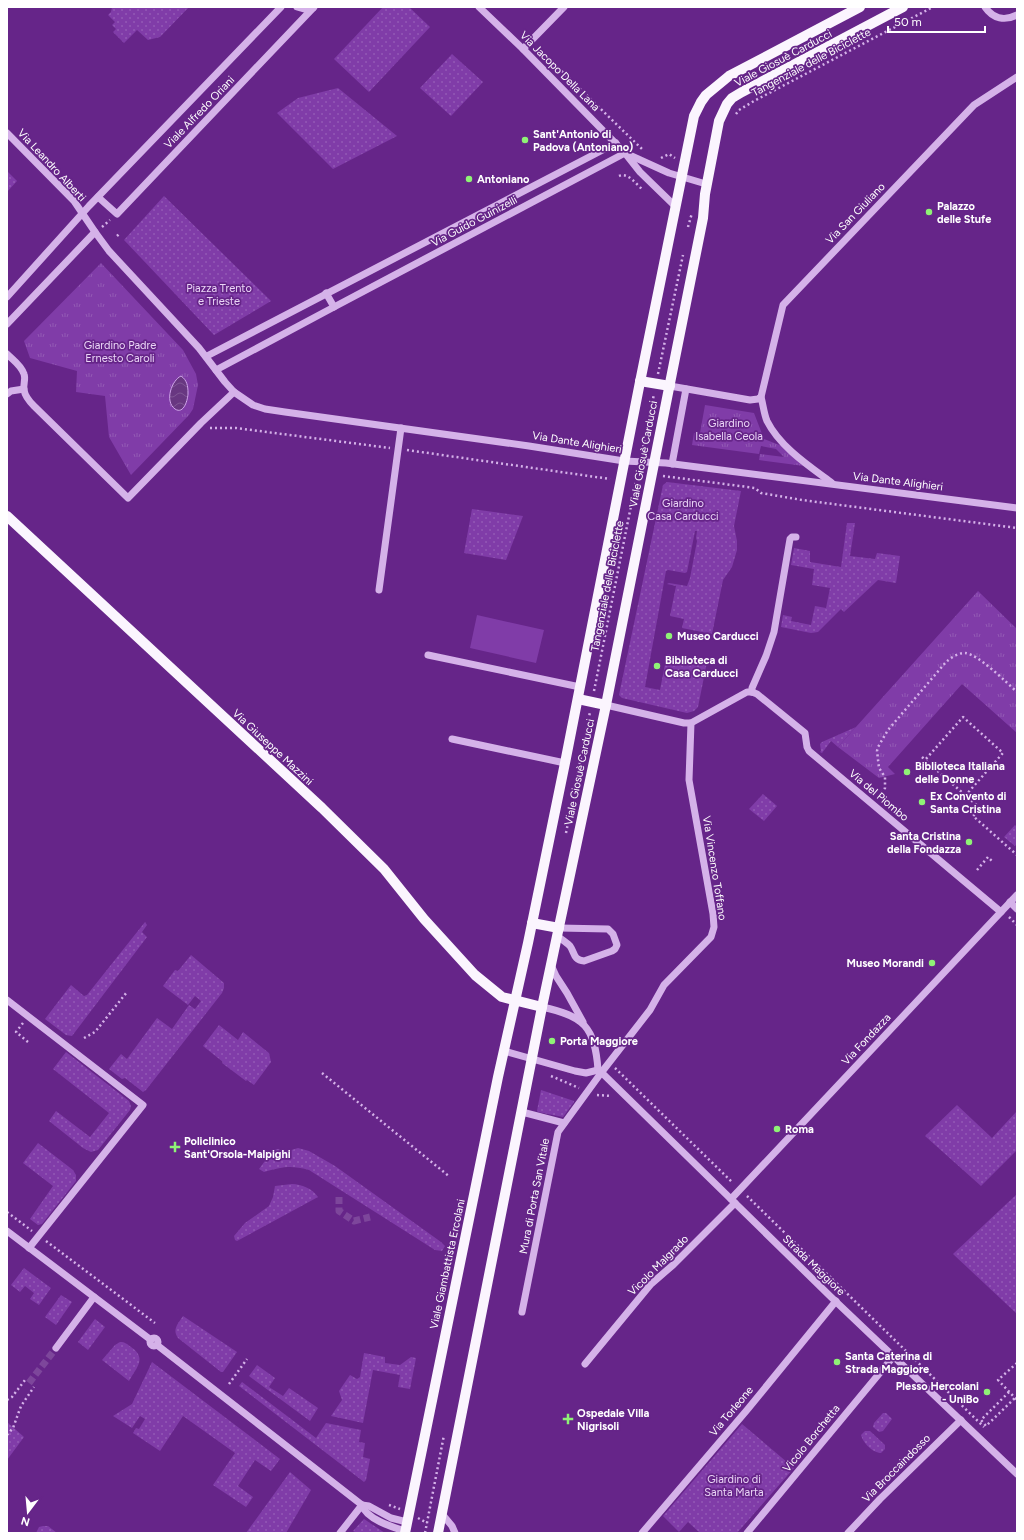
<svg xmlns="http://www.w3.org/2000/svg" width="1024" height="1540" font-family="Figtree,sans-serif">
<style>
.grass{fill:url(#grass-dots)}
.park{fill:url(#park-tufts);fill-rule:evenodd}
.pitch{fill:#803ca8}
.water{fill:url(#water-waves);stroke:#d0a6ea}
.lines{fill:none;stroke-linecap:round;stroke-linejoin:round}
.minor-tunnel{stroke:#7d469b;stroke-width:7;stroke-dasharray:7 3.5;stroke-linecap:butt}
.path{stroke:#d5b2e9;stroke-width:2.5;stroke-dasharray:2 3;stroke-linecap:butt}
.minor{stroke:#d5b2e9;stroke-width:7}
.major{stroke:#fbf5fe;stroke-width:10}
.poi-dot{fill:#8ff376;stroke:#662589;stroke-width:1.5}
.labels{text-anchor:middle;stroke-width:3.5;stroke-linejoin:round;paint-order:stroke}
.street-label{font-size:11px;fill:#fff;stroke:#662589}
.poi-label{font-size:11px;font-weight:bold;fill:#fff;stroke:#662589;text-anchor:start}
.park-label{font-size:11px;fill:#ebd6f7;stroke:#662589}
</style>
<defs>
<pattern id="grass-dots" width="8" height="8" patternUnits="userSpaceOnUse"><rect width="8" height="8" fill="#803ca8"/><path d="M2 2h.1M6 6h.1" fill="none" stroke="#9359b5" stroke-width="1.8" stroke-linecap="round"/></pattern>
<pattern id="park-tufts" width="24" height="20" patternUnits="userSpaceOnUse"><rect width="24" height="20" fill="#803ca8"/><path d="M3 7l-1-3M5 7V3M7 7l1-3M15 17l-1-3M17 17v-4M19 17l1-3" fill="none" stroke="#9359b5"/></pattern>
<pattern id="water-waves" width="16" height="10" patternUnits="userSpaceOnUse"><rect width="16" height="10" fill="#683781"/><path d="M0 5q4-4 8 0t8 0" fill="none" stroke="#7f5594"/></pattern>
</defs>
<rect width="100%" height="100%" fill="#662589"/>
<!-- grass -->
<g class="grass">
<path d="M112,7H189L160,37L148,40L137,30L124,43L113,32L116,29L112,25L115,22L108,15L111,12Z"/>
<path d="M383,7H409L430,27L369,92L334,59Z"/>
<path d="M452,54L483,82L451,116L420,88Z"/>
<path d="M338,88L397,136L333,169L277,113L298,98Z"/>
<path d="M7,171L17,181L7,192Z"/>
<path d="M164,196L271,301L214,335L124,240Z"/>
<path d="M667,482L741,491L734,526L737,541V550L732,567L723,580L712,634L682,628L684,619L670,616L676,586L667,584L669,583L687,586L690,578L697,541L696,538L697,531H695L687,572L685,573L668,570L666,571L645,687L660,690L667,654L707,662L698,707L694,711L687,713L622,698L619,695L663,485Z"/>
<path d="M472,509L523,516L506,560L464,553Z"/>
<path d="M847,523H855L850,556L875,559L877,553L900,556L896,583L878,580L844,612L841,609L818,632L811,633L781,627L783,615L792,617L791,621L811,625L815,606L826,608L830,588L812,585L814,569L791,565L794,548L810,551V562L841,567Z"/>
<path d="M856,727L838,747L831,741L822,753L820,752L821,751L820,744L822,742Z"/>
<path d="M763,794L777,806L764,821L749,809Z"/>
<path d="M1015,825L1017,827V844L1015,846L1004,837Z"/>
<path d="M145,922L147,925L142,932L147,937L72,1036L66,1035L45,1019L71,985L84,996L87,995Z"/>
<path d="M191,955L224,983V988L222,993L146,1090L143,1092L125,1078L122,1079L109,1069L121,1054L127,1059L157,1018L172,1029L189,1005L195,1009L201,1001L195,996L188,1005L163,986L175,970L178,971Z"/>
<path d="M219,1025L238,1040L243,1032L269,1053L271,1062L254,1085L247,1080L246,1081L222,1063L223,1062L203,1046Z"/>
<path d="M66,1052L129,1101L131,1106L130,1110L98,1150L91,1152L83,1148L49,1121L56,1111L90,1137L109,1113L53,1069Z"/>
<path d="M541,1090L574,1101V1102L563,1117L538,1112L537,1111Z"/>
<path d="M957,1105L992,1138L1017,1111V1150L981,1186L925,1136Z"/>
<path d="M38,1143L73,1170L76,1175V1181L42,1224L38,1225L30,1219L53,1186L23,1163Z"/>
<path d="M298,1148L309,1151L335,1166L441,1242L445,1246L442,1251L435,1250L309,1170C289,1165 284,1167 264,1172L259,1169L273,1150L278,1149L285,1152Z"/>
<path d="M292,1184C301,1184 313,1189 318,1197L237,1241L235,1240L234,1236L245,1223L269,1206L273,1197L275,1186Z"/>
<path d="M1017,1194V1314L953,1254Z"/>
<path d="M24,1268L51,1288L39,1305L30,1299L34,1293L25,1286L20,1292L11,1285Z"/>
<path d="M61,1295L72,1302L56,1325L45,1317Z"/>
<path d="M183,1316L237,1352L223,1372H221L178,1338C172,1329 178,1324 183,1316Z"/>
<path d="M95,1319L105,1327L88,1350L78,1342Z"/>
<path d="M120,1342C125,1342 127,1344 131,1347C147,1358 137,1367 129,1381L102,1360L115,1345Z"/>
<path d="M364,1353L385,1357V1363L400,1365L411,1357L416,1358L410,1389L398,1387L400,1375L373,1370L363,1423L331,1416L342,1400L339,1391L350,1375L357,1379L360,1377Z"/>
<path d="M152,1362L280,1459L271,1471L255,1460L238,1486L253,1497L246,1507L213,1485L235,1453L183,1416L160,1451L133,1433L136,1428L139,1429L145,1419L140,1416L132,1428L113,1416L132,1404Z"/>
<path d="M257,1365L275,1378L269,1387L283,1396L289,1388L318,1408L310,1421L249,1376Z"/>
<path d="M242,1382L316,1438L326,1423L361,1430L359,1442L365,1443L363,1457L370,1459L366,1480L364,1482L239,1386Z"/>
<path d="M883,1413H886L892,1419L883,1431L879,1432L873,1427L874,1423Z"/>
<path d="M7,1422L24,1437L7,1460Z"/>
<path d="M742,1424L794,1468L737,1533H700L688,1522L679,1532L663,1516Z"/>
<path d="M865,1431H870L885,1445V1449L881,1453C873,1453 863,1443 861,1435Z"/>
<path d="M290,1472L311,1490L286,1533H246Z"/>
<path d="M364,1519L385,1533H356L353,1531Z"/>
<path d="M43,1526H48L57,1533H36L39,1527Z"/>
</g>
<!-- park -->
<g class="park">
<path d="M101,263L183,350L196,374L198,385L193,409L189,415L131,475L109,437L105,396L76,392L77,371L30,358L24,341ZM179,377L188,386V396L172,406C169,395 171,385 179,377Z"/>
<path d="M705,405L754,413L764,439L782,446L804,466L759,460L760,454L784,457L776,449L761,446L759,454L692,445L694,433H700Z"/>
<path d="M978,591L1017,629V733L962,684L888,767L895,774L879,778L838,747Z"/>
</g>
<!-- pitch -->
<path class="pitch" d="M477,615L544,630L536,663L470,648Z"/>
<!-- water -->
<path class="water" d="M181,376C187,380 188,386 188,393C188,399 184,415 175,409C164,401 172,380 181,376Z"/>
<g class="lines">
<!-- minor-tunnel -->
<g class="minor-tunnel">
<path d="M339,1197V1211L354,1221L370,1217"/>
<path d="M29,1383L56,1348"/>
</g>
<!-- path -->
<g class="path">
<path d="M540,50L642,149"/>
<path d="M736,114L739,110L754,101L933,7"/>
<path d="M661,158L669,154L675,158"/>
<path d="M619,176C628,172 636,184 643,190"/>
<path d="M102,227L110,220"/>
<path d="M688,227L692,213"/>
<path d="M117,236L119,234"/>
<path d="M658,374L683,255"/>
<path d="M210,428H236L390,448"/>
<path d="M407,450L610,479"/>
<path d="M642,452L654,394"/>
<path d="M663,476L755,488L761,493L802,500L1017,528"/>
<path d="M594,691L638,471"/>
<path d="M922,757L925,760"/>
<path d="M965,796L1003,753L963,717L925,760L980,808L973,816L1017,855"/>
<path d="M878,797L885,788V777L879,768L877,751L878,747L888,730L946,662C951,658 957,653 965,653C978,654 1006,682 1017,692"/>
<path d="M566,833L590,712"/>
<path d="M977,870L988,857L992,861"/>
<path d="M1009,917L1017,925"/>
<path d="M23,1023L16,1032L28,1042"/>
<path d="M84,1038L95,1032L127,992"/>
<path d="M615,1068L733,1183"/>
<path d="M322,1073L450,1177"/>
<path d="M551,1076L579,1088"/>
<path d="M597,1095L611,1096"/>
<path d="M747,1196L984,1427"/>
<path d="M7,1212L32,1231"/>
<path d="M46,1241L155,1323"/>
<path d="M1017,1363L998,1380L1017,1400"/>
<path d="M229,1384L247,1359"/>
<path d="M1009,1392L981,1420L986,1426L1015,1398"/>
<path d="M7,1400L12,1397L25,1380"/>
<path d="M7,1435L13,1428L21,1406L34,1387"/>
<path d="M389,1505L400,1509"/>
<path d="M418,1518L427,1523"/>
<path d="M425,1533L444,1435"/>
</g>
<!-- minor -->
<g class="minor">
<path d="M297,7L304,9L313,8"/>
<path d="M479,7L523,49L625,153L669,173L706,184"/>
<path d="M985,7C993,19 1005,21 1017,15"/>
<path d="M523,49L564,7"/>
<path d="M7,133L74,201L95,232L109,251L199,348L225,382L234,392L253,405L265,409L285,412L529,446L624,461L666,463L1017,508"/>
<path d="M98,197L117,214L314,7"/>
<path d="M326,293L334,307"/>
<path d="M7,297L89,206L281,7"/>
<path d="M7,324L95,232"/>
<path d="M7,354C13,360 21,365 24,374C26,379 23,384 24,390C25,396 30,402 34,406L128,498L201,423L234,392"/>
<path d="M207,356L616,143"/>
<path d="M216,370L334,307L625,153L640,172L676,207"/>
<path d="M670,386L750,400L758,399L761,397L783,305L974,105L1017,77"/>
<path d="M7,394L11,391L24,389"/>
<path d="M761,397C763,404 764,414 767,421C780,447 809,466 832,483"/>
<path d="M672,464L686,389"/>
<path d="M379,590L401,428"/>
<path d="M428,655L580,687"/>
<path d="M752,692L757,694L805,733L807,747L809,751L1001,912"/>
<path d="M752,692V688L766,656L774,632L790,539L792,537H796"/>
<path d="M606,705L684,723H691L747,692H752"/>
<path d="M452,739L565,763"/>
<path d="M1010,902L1017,909"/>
<path d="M557,936C561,939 566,942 570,946C575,953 573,960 584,961L612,951L615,949L617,945L613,934L608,929L559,928"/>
<path d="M551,965L556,976L567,993L583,1022"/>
<path d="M7,1000L143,1105L29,1248"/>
<path d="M542,1007C584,1016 595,1027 598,1070"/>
<path d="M504,1051L575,1071L586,1073L598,1070"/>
<path d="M599,1070L831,1297L1017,1474"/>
<path d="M522,1112L564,1123"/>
<path d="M731,1199L1017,895"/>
<path d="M7,1231L151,1340"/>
<path d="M522,1312L558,1132L601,1073L650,1010L664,985L711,937L714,927L713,914L689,780L691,723"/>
<circle cx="154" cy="1342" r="4"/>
<path d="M157,1345L362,1505C366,1519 392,1527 405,1531"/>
<path d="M56,1348L94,1297"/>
<path d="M585,1364L651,1284L673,1265L735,1203"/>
<path d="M362,1505L369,1506L391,1518L407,1522"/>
<path d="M442,1514L452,1526L455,1533"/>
<path d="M340,1533L362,1505"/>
<path d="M642,1533L747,1410L836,1301"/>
<path d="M747,1533L893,1357"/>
<path d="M848,1533L880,1499L961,1420"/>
</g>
<!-- major -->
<g class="major">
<path d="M640,381L670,386"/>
<path d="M7,516L322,808L384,869L424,919L475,975L502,997L542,1007"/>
<path d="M578,699L606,705"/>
<path d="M532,923L559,928"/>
<path d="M405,1533L498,1077L528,943L565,763L640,382L694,116L701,102L706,95L729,76L860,7"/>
<path d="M438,1533L542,1007L606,705L675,358L703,218L705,194L719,121L727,104L732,98L742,92L903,7"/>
</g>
</g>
<!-- markers -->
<g class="poi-dot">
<circle cx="525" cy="140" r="4"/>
<circle cx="469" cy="179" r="4"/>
<circle cx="929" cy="212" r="4"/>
<circle cx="669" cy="636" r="4"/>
<circle cx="657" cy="666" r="4"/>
<circle cx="907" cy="772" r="4"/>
<circle cx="922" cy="802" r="4"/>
<circle cx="969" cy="842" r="4"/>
<circle cx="932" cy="963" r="4"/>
<circle cx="552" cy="1041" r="4"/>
<circle cx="777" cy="1129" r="4"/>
<path d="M173 1141h4v4h4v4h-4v4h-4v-4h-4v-4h4z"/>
<circle cx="837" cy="1362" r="4"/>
<circle cx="987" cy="1392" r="4"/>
<path d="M566 1413h4v4h4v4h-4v4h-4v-4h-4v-4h4z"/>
</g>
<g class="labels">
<!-- street labels -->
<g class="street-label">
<text transform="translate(783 58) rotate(-28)" y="4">Viale Giosuè Carducci</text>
<text transform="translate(811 62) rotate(-28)" y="4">Tangenziale delle Biciclette</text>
<text transform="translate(560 71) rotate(45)" y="4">Via Jacopo Della Lana</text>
<text transform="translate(199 112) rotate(-46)" y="4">Viale Alfredo Oriani</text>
<text transform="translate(52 165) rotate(47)" y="4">Via Leandro Alberti</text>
<text transform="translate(855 213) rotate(-46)" y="4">Via San Giuliano</text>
<text transform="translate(474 221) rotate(-28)" y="4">Via Guido Guinizelli</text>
<text transform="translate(577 442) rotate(9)" y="4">Via Dante Alighieri</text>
<text transform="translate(643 454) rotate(-79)" y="4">Viale Giosuè Carducci</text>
<text transform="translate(898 481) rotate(7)" y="4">Via Dante Alighieri</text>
<text transform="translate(607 586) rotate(-79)" y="4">Tangenziale delle Biciclette</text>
<text transform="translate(273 747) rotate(43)" y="4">Via Giuseppe Mazzini</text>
<text transform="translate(579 772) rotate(-78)" y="4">Viale Giosuè Carducci</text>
<text transform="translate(879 795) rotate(40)" y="4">Via del Piombo</text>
<text transform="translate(715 868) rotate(81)" y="4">Via Vincenzo Toffano</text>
<text transform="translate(866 1039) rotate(-47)" y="4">Via Fondazza</text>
<text transform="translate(534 1196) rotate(-79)" y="4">Mura di Porta San Vitale</text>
<text transform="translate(447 1264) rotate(-78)" y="4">Viale Giambattista Ercolani</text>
<text transform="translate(658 1265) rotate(-45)" y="4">Vicolo Malgrado</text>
<text transform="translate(814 1265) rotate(44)" y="4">Strada Maggiore</text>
<text transform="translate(731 1411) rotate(-50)" y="4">Via Torleone</text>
<text transform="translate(811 1438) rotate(-51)" y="4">Vicolo Borchetta</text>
<text transform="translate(896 1468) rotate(-45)" y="4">Via Broccaindosso</text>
</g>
<!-- poi labels -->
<g class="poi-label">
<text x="533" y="138">Sant'Antonio di<tspan x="533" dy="13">Padova (Antoniano)</tspan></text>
<text x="477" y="183">Antoniano</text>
<text x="937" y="210">Palazzo<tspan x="937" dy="13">delle Stufe</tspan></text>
<text x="677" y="640">Museo Carducci</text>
<text x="665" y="664">Biblioteca di<tspan x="665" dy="13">Casa Carducci</tspan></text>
<text x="915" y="770">Biblioteca Italiana<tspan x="915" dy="13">delle Donne</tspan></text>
<text x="930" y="800">Ex Convento di<tspan x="930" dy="13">Santa Cristina</tspan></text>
<text x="961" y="840" text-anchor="end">Santa Cristina<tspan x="961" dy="13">della Fondazza</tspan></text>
<text x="924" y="967" text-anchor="end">Museo Morandi</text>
<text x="560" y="1045">Porta Maggiore</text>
<text x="785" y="1133">Roma</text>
<text x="184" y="1145">Policlinico<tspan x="184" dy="13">Sant'Orsola-Malpighi</tspan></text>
<text x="845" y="1360">Santa Caterina di<tspan x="845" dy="13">Strada Maggiore</tspan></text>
<text x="979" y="1390" text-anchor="end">Plesso Hercolani<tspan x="979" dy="13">- UniBo</tspan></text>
<text x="577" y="1417">Ospedale Villa<tspan x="577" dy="13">Nigrisoli</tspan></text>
</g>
<!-- park labels -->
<g class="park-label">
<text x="219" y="292">Piazza Trento<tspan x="219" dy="13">e Trieste</tspan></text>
<text x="120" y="349">Giardino Padre<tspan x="120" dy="13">Ernesto Caroli</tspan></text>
<text x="729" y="427">Giardino<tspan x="729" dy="13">Isabella Ceola</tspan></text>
<text x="683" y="507">Giardino<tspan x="683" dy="13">Casa Carducci</tspan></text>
<text x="734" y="1483">Giardino di<tspan x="734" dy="13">Santa Marta</tspan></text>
</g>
</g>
<!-- border -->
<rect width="1024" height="1540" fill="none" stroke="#ffffff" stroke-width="16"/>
<!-- north arrow -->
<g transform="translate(28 1512) rotate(196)" stroke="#662589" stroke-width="3" paint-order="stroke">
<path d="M0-3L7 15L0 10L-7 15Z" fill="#ffffff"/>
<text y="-6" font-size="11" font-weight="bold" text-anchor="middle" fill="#ffffff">N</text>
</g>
<!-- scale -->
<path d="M888 26v6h97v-6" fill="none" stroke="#ffffff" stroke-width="2"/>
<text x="894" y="26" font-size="12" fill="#ffffff" stroke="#662589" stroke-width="3" paint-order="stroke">50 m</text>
</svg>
